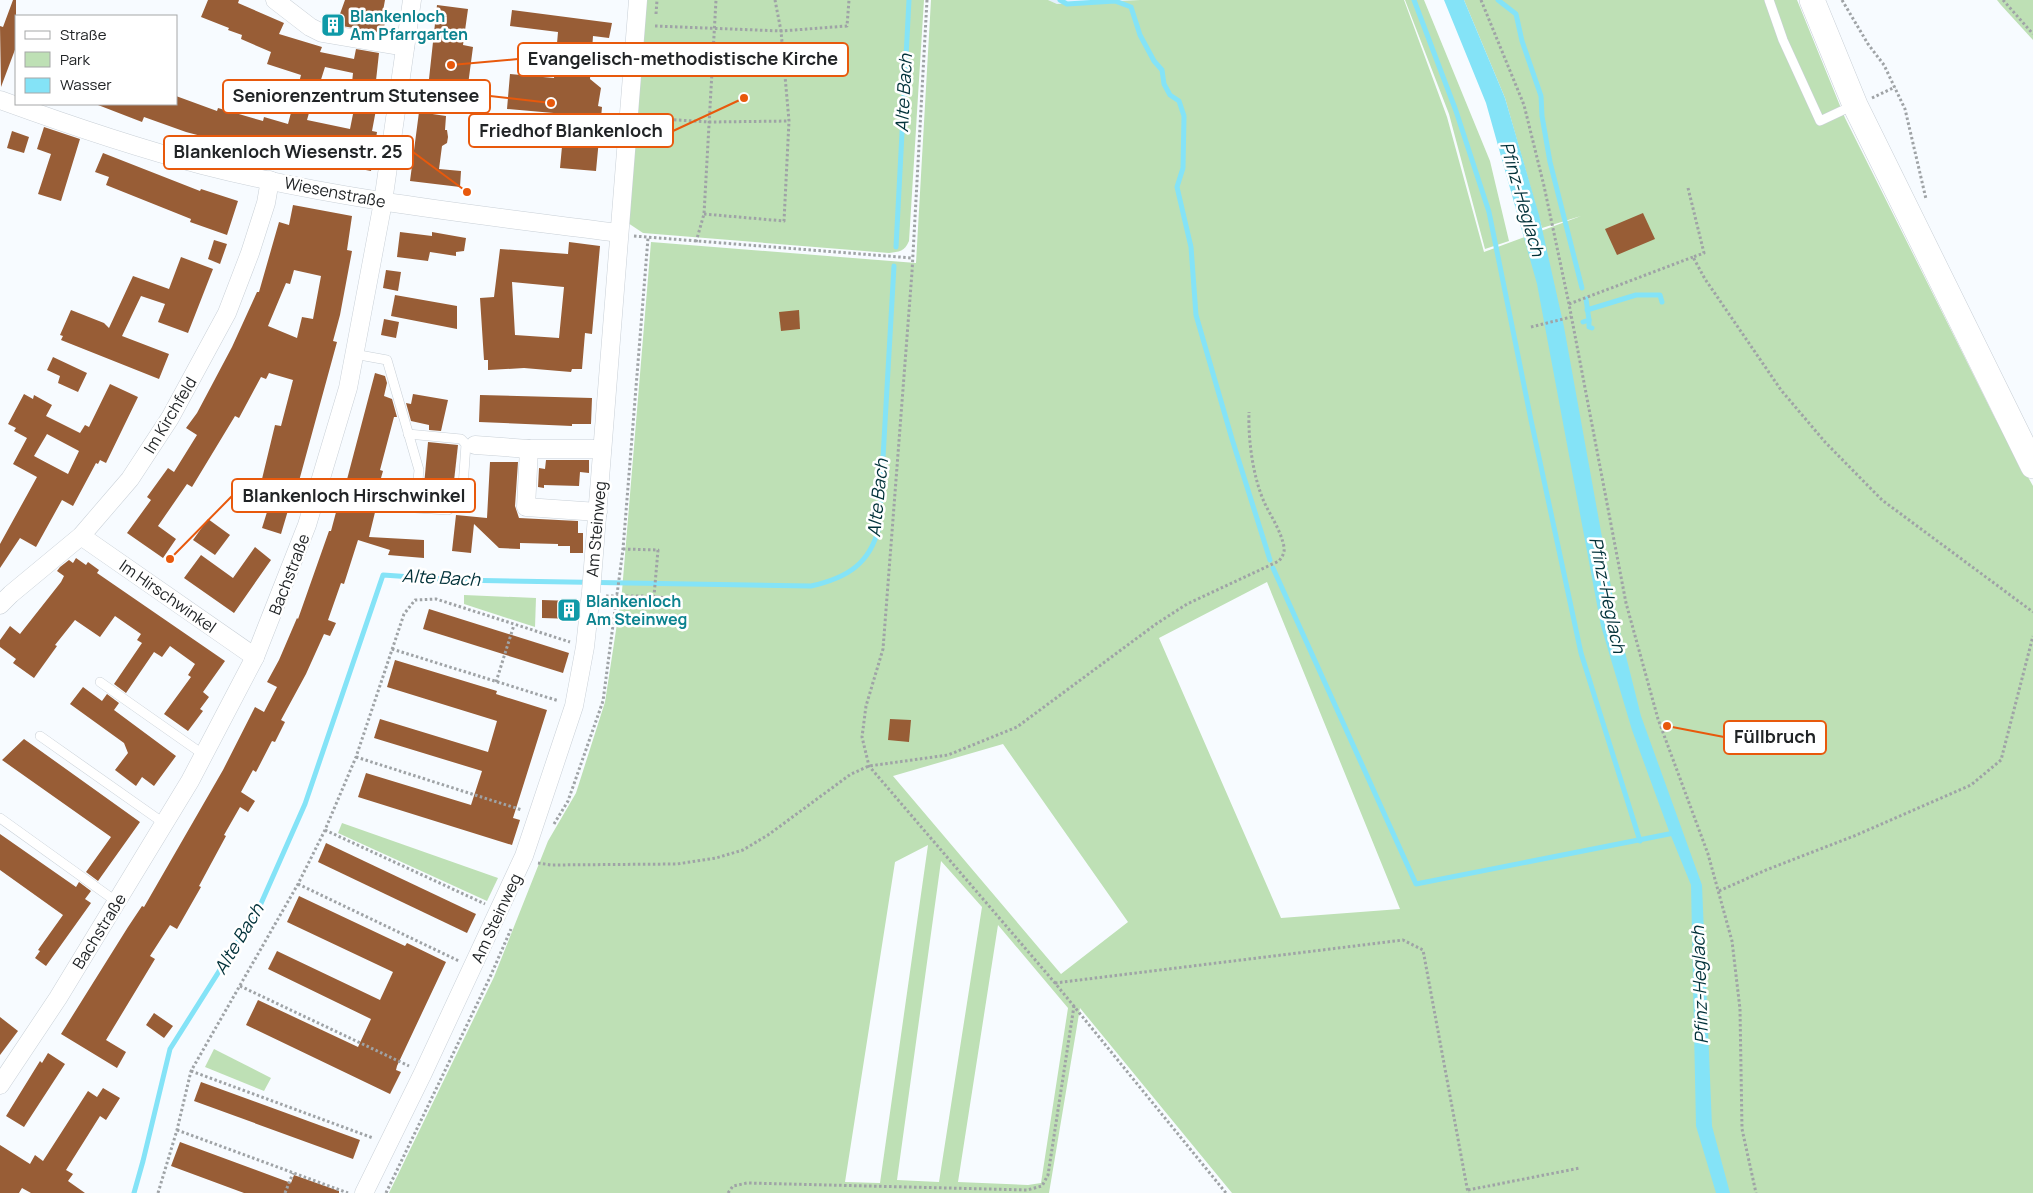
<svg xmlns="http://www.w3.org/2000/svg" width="2033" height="1193" font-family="Manrope,sans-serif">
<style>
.built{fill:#e4f1fe}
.green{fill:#bee0b5;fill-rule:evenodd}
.water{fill:#84e3f7}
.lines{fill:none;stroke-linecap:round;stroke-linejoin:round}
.stream{stroke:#84e3f7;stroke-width:5}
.building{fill:#985d36;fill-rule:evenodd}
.lane-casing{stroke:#c9d0d7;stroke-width:10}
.street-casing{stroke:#c9d0d7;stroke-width:19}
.secondary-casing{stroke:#c9d0d7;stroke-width:26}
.path{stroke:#9fa3a6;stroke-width:3;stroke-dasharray:2.5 2.5;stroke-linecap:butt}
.lane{stroke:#fff;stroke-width:9}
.street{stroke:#fff;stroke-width:18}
.secondary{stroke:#fff;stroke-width:25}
.labels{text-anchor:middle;stroke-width:5;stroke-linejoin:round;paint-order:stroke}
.culture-label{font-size:16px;font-weight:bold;fill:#0d838f;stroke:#fff;text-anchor:start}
.street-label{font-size:16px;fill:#212426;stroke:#fff}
.water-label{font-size:18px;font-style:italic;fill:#02323a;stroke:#fff}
.leader{fill:none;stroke:#e8590c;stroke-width:2}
.callout-dot{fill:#e8590c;stroke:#fff;stroke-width:2}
.callout{fill:#fff;stroke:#e8590c;stroke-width:2}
.callout-label{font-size:18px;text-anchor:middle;font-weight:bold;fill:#212426}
</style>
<rect width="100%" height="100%" fill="#f7fbff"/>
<!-- built -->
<path class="built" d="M1048,0H1140L1057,4Z"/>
<!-- green -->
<g class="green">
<path d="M646,0H924L909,241C905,251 899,252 889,253L643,233L628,223Z"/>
<path d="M931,0H1048L1057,4L1140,0H1404L1447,117L1484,252L1581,216L1542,228L1505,98L1464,0H1797L1845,118L1995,418L2033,486V1193H1232L1080,1008L1049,1193H389L494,977L548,841L576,793L605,702L622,591L651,242L916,263ZM1267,582L1400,909L1281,918L1159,638ZM1003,744L1128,922L1061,974L893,776ZM928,845L880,1183L845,1182L895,862ZM941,861L982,907L939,1182L897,1180ZM998,925L1068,1008L1041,1183L1028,1185L958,1182Z"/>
<path d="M1405,0H1424L1490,161L1509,241L1485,249L1449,114Z"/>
<path d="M1997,0H2033V40L2001,5Z"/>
<path d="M464,595L536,598L535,627L464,604Z"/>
<path d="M342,823L498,878L487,901L338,833Z"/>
<path d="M214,1049L271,1078L264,1091L205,1067Z"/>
</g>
<!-- water -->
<path class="water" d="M1444,0H1464L1505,98L1539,215L1564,327L1617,620L1641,716L1702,885L1712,1126L1730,1193H1716L1696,1126L1691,885L1669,831L1632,730L1601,626L1537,284L1486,103Z"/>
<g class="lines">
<!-- stream -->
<g class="stream">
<path d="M1060,0L1067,4L1115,1L1131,7L1140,35L1154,61L1162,70L1164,84L1170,95L1179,101L1184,116L1183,168L1177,187L1191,247L1196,315L1232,439L1270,560"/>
<path d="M1414,0L1456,111L1489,212L1531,420L1581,653L1640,841"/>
<path d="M1498,0L1516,14L1522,41L1541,96L1542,116L1550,162L1582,288"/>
<path d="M896,247L909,0"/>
<path d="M1587,310L1636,295H1660L1662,302"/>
<path d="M1589,320V327L1592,328"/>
<path d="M1583,322L1589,320L1586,299"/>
<path d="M1273,568L1416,884L1674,833"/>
<path d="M134,1193L143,1161L170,1049L259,908L305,804L383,575L456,580L811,586C847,578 870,564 879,527L894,266"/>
</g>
</g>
<!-- building -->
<g class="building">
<path d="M13,0H16V47L1,87L0,26L3,27Z"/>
<path d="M208,0H239L238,3L284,23L279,34L322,47L320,52L354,59L356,49L379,53L374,99H378L372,131L377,132L371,171L302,158L240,140L239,146L186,132L144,117L142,122L98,105L176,104V96L217,111L218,108L263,121L264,117L288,124L301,75L267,64L271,52L241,39L242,35L228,30L229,28L201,17ZM325,67L353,73L352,83L359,84L350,129L307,120L316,88L318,89Z"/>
<path d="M345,0H385L383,11L387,12L383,33L336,25Z"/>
<path d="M437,5L468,9L463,45L473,47L468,85L429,79Z"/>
<path d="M512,10L612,23L609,38L593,36L590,79L601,88L598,106L602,107L596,171L560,168L565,114L507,109L510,74L554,78L558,32L510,26Z"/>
<path d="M419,112L446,116L445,130H447L448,137L447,143L442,146L439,169L461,171L460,187L410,181Z"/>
<path d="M44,127L80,139L61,201L38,194L51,154L37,149Z"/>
<path d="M12,131L29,137L24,153L7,148Z"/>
<path d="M103,153L200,191L201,189L238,201L227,235L190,222L191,219L106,185L109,177L95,172Z"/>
<path d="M293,205L352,216L347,250L352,251L340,315L333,341L337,342L299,481L297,480L281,534L262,528L267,512L255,508L275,425L281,426L293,380L269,373L266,379L261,377L239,418L235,416L192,487L187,484L158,526L176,539L163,558L127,533L151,500L147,497L168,468L174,472L197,435L186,428L197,413L232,347L257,292H259L279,222L289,225ZM294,270L321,276L313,319L302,317L297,338L268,326L286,283L290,284Z"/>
<path d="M1643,213L1655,239L1617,255L1605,229Z"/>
<path d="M400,232L432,236V232L466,238L464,251L456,252V256L430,252L428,261L397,257Z"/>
<path d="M214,240L227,244L220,264L208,259Z"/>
<path d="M569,242L600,246L592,334L585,333L582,369H572L571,372L524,368L488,370V360H484L480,298L494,297L500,249L568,254ZM512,282L564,287L559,338L515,335Z"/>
<path d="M181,257L213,269L188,333L158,322L165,304L141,296L122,336L169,354L159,379L61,340L63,336L60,335L71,310L104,323L109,328L133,276L169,289Z"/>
<path d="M386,270L401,272L398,291L383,288Z"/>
<path d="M395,295L457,306V329L391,316Z"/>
<path d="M799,310L800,329L781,331L779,312Z"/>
<path d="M384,319L399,322L396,338L381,335Z"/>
<path d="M53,357L87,373L78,392L58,383L60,376L47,370Z"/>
<path d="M375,373L385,376L387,383L384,396L392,399L397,417H394L380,470L383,471L379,485L392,488L388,503L378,500L369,537L424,540V558L388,555L390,550L358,540L344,584L341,583L328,620L336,623L330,636L324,634L306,674L281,720L285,722L275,742L272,741L256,772L253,770L241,792L255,801L248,812L240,807L224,835L226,836L199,886L201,887L177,929L170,925L150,956L155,959L106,1040L126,1052L117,1068L61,1034L128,927L142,906L144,907L223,770L255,707L264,712L277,687L267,682L279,660L297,618L298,619L329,531H331L343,486L345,487Z"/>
<path d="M110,384L138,397L106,463L100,460L98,464L96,463L73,506L62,500L36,547L20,538L0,568V544L37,477L13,464L27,438L14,431L16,428L8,424L24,394L33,399L34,395L52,405L46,416L80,433L85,425L89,427ZM47,434L79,451L68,474L34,456Z"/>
<path d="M413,394L448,400L441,431L429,430V425L411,421L406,403L411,404Z"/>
<path d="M480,395L592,398L591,424H572V426L479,422Z"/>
<path d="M428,442L458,445L452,499L423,496Z"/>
<path d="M546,460H589V473L580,472L579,486L544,485V488L538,487L539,468L545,469Z"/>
<path d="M490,462H518L515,506L519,518L578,521V533H583V553H570V546H558V544L520,543V549L499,548L474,524L471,553L452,551L456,515L487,518Z"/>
<path d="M208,519L230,535L215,555L193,540Z"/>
<path d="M255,547L271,560L234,613L184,578L201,555L233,578Z"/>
<path d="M76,558L86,565L88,562L99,570L97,573L225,661L203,692L209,697L200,709L203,711L188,731L164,714L191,677L188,675L195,664L170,646L162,657L154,652L126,693L114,684L142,643L137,640L141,634L115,616L100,637L75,620L55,645L57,646L34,678L13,663L16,659L0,647V640L10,626L20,634L61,582L64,576L57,571L60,567L69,560L73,563Z"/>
<path d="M542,600L573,601V619L542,618Z"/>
<path d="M429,609L569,653L563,673L423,629Z"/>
<path d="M395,660L497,691L496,694L547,710L513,818L520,820L512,845L358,797L366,773L471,805L482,771L374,738L380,719L488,752L497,721L387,687Z"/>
<path d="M83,687L102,701L107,694L119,703L114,710L176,756L154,786L142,777L136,786L115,770L128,753L124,743L70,704Z"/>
<path d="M890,719L911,720L909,742L888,740Z"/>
<path d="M24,739L140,822L98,881L86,872L111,837L2,760Z"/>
<path d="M0,834L76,887L79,882L91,891L85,899L91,903L46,966L35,958L40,951L38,950L63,915L0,870Z"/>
<path d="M326,843L476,914L467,933L318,862Z"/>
<path d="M299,896L405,946L407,943L446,962L397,1066L396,1070L401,1072L390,1094L246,1025L258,1000L358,1047L371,1019L268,969L277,951L380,1000L393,972L287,922Z"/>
<path d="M154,1013L173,1026L164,1038L146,1025Z"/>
<path d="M0,1017L18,1031L0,1055Z"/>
<path d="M48,1053L65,1064L24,1127L6,1116L40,1061L42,1063Z"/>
<path d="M201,1082L360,1140L353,1159L194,1101Z"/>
<path d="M103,1088L120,1098L106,1120L100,1116L66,1170L73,1174L68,1181L85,1193H31L22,1188L19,1193H0V1145L30,1164L35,1155L43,1161L88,1091L97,1097Z"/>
<path d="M180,1142L291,1183L294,1175L339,1191V1193H244L171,1166Z"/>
</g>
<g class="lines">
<!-- lane casing -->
<g class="lane-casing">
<g id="lane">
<path d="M1769,0L1783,40L1820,121L1854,105"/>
<path d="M354,354L387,360L419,470L415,508L448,510L462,501L466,444"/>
<path d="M408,434L461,439L466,444L471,445"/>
<path d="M100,682L204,755"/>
<path d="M40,736L165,824"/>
<path d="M0,818L117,902"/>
</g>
</g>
<!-- street casing -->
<g class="street-casing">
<g id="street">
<path d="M275,0L310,27L322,33L405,47"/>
<path d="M0,100C66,124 133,147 202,165C338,200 480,215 619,233"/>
<path d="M475,445L529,449H602"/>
<path d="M529,449L526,507L598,512"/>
<path d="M81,536L255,657"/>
<path d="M0,605L11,594L81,536L130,479L170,418L227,313L250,253L266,203L270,180"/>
<path d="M0,1085L58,998L190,781L255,657L307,525L348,388L383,202L412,0"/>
<path d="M364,1193L423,1073L524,856L574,706L585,647L591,592L638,0"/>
</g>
</g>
<!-- secondary casing -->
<g class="secondary-casing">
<path id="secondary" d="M1812,0L1855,105L2033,466"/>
</g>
<!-- path -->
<g class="path">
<path d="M927,0L912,272L883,649L866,706L862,737L869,766L1055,983L1226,1193"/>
<path d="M1481,0L1524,105L1544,186L1569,304L1626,603L1658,719L1708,854L1732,941L1740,1009L1742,1129L1756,1193"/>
<path d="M1842,0L1868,44L1884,65L1905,109L1926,199"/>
<path d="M2003,0L2033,34"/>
<path d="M656,14L657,0"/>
<path d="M655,26L781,31L847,26L849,0"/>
<path d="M1872,98L1895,87"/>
<path d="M647,115V118L709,122L789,121"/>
<path d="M1688,188L1704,253L1693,257L1705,279L1781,390L1825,442L1882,500L2033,612"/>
<path d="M704,214L784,221L789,121L781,31L775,0"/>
<path d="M634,236L912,258"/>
<path d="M696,242L704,214L716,0"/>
<path d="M1569,304L1693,257"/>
<path d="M1531,327L1571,317"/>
<path d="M623,549L658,550L654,596"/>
<path d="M606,596H654L665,598"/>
<path d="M392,649L559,701"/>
<path d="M496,682L514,625"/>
<path d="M356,757L522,810"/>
<path d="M554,824L568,801L603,701L623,549L648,238"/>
<path d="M325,830L485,904"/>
<path d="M538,863L551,865L677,864L716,858L743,850L768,835L851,774L869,766L948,755L1017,727L1156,624L1187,604L1279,561C1282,557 1285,553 1284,547C1281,531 1272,518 1265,504C1253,478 1248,440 1249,412"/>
<path d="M298,884L459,961"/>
<path d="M1719,891L1766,870L1854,836L1971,785L2001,760L2033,636"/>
<path d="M1055,983L1403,940L1423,950L1468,1193"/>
<path d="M240,986L409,1066"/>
<path d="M191,1071L373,1138"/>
<path d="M177,1130L348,1193"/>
<path d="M1468,1190L1580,1168"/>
<path d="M158,1193L177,1130L191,1071L298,884L325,830L356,757L404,614L415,600L436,599L570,642"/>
<path d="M285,1193L293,1173"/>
<path d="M386,1193L491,975L511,929"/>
<path d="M728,1193L733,1186L747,1183L1027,1190L1042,1186L1048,1175L1074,1006"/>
</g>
<!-- lane -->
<use href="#lane" class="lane"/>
<!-- street -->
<use href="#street" class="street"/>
<!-- secondary -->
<use href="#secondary" class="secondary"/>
</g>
<!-- icons -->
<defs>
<g id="building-square" transform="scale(1.25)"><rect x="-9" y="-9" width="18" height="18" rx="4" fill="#0f9aa8" stroke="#fff"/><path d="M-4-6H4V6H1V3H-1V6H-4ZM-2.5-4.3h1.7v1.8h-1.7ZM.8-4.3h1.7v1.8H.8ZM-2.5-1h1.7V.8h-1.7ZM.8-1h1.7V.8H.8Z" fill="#fff"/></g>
</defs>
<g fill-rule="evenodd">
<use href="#building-square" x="333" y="25"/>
<use href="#building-square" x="569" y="610"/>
</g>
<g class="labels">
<!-- culture labels -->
<g class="culture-label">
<text x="350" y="22">Blankenloch<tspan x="350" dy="18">Am Pfarrgarten</tspan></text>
<text x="586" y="607">Blankenloch<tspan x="586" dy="18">Am Steinweg</tspan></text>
</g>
<!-- street labels -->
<g class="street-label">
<text transform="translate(335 192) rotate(11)" y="6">Wiesenstraße</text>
<text transform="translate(170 415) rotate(-59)" y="6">Im Kirchfeld</text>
<text transform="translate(596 529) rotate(-85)" y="6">Am Steinweg</text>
<text transform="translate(289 574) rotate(-69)" y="6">Bachstraße</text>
<text transform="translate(168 596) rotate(35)" y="6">Im Hirschwinkel</text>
<text transform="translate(496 918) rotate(-65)" y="6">Am Steinweg</text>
<text transform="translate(99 931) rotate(-58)" y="6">Bachstraße</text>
</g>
<!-- water labels -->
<g class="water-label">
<text transform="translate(904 93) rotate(-87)" y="6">Alte Bach</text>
<text transform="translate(1522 199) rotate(74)" y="6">Pfinz-Heglach</text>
<text transform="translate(878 498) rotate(-84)" y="6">Alte Bach</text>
<text transform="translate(441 578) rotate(3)" y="6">Alte Bach</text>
<text transform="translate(1607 595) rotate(78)" y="6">Pfinz-Heglach</text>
<text transform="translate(239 939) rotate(-59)" y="6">Alte Bach</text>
<text transform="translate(1700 985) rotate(-92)" y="6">Pfinz-Heglach</text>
</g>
</g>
<!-- callouts -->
<path class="leader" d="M451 65L518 59M551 103L490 96M744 98L673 131M467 192L413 152M170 559L232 496M1667 726L1724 737"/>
<g class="callout-dot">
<circle cx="451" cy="65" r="5"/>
<circle cx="551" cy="103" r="5"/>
<circle cx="744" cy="98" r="5"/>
<circle cx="467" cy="192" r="5"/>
<circle cx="170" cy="559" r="5"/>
<circle cx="1667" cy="726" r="5"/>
</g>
<g class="callout">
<rect x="518" y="43" width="330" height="33" rx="5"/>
<rect x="223" y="80" width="267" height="33" rx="5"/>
<rect x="469" y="114" width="204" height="33" rx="5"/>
<rect x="164" y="136" width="249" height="33" rx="5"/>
<rect x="232" y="479" width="243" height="33" rx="5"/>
<rect x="1724" y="721" width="102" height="33" rx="5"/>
</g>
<g class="callout-label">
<text x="683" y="65">Evangelisch-methodistische Kirche</text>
<text x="356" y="102">Seniorenzentrum Stutensee</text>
<text x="571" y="137">Friedhof Blankenloch</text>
<text x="288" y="158">Blankenloch Wiesenstr. 25</text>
<text x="354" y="502">Blankenloch Hirschwinkel</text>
<text x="1775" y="743">Füllbruch</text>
</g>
<!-- legend -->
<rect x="15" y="15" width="162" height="90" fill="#ffffff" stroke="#a6a7a8"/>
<rect x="25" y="31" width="25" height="8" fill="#ffffff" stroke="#a6a7a8"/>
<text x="60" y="40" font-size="15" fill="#212426">Straße</text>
<rect x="25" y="52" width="25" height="15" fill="#bee0b5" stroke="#a6a7a8"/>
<text x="60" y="65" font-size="15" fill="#212426">Park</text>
<rect x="25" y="78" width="25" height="15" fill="#84e3f7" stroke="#a6a7a8"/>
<text x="60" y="90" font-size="15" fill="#212426">Wasser</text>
</svg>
